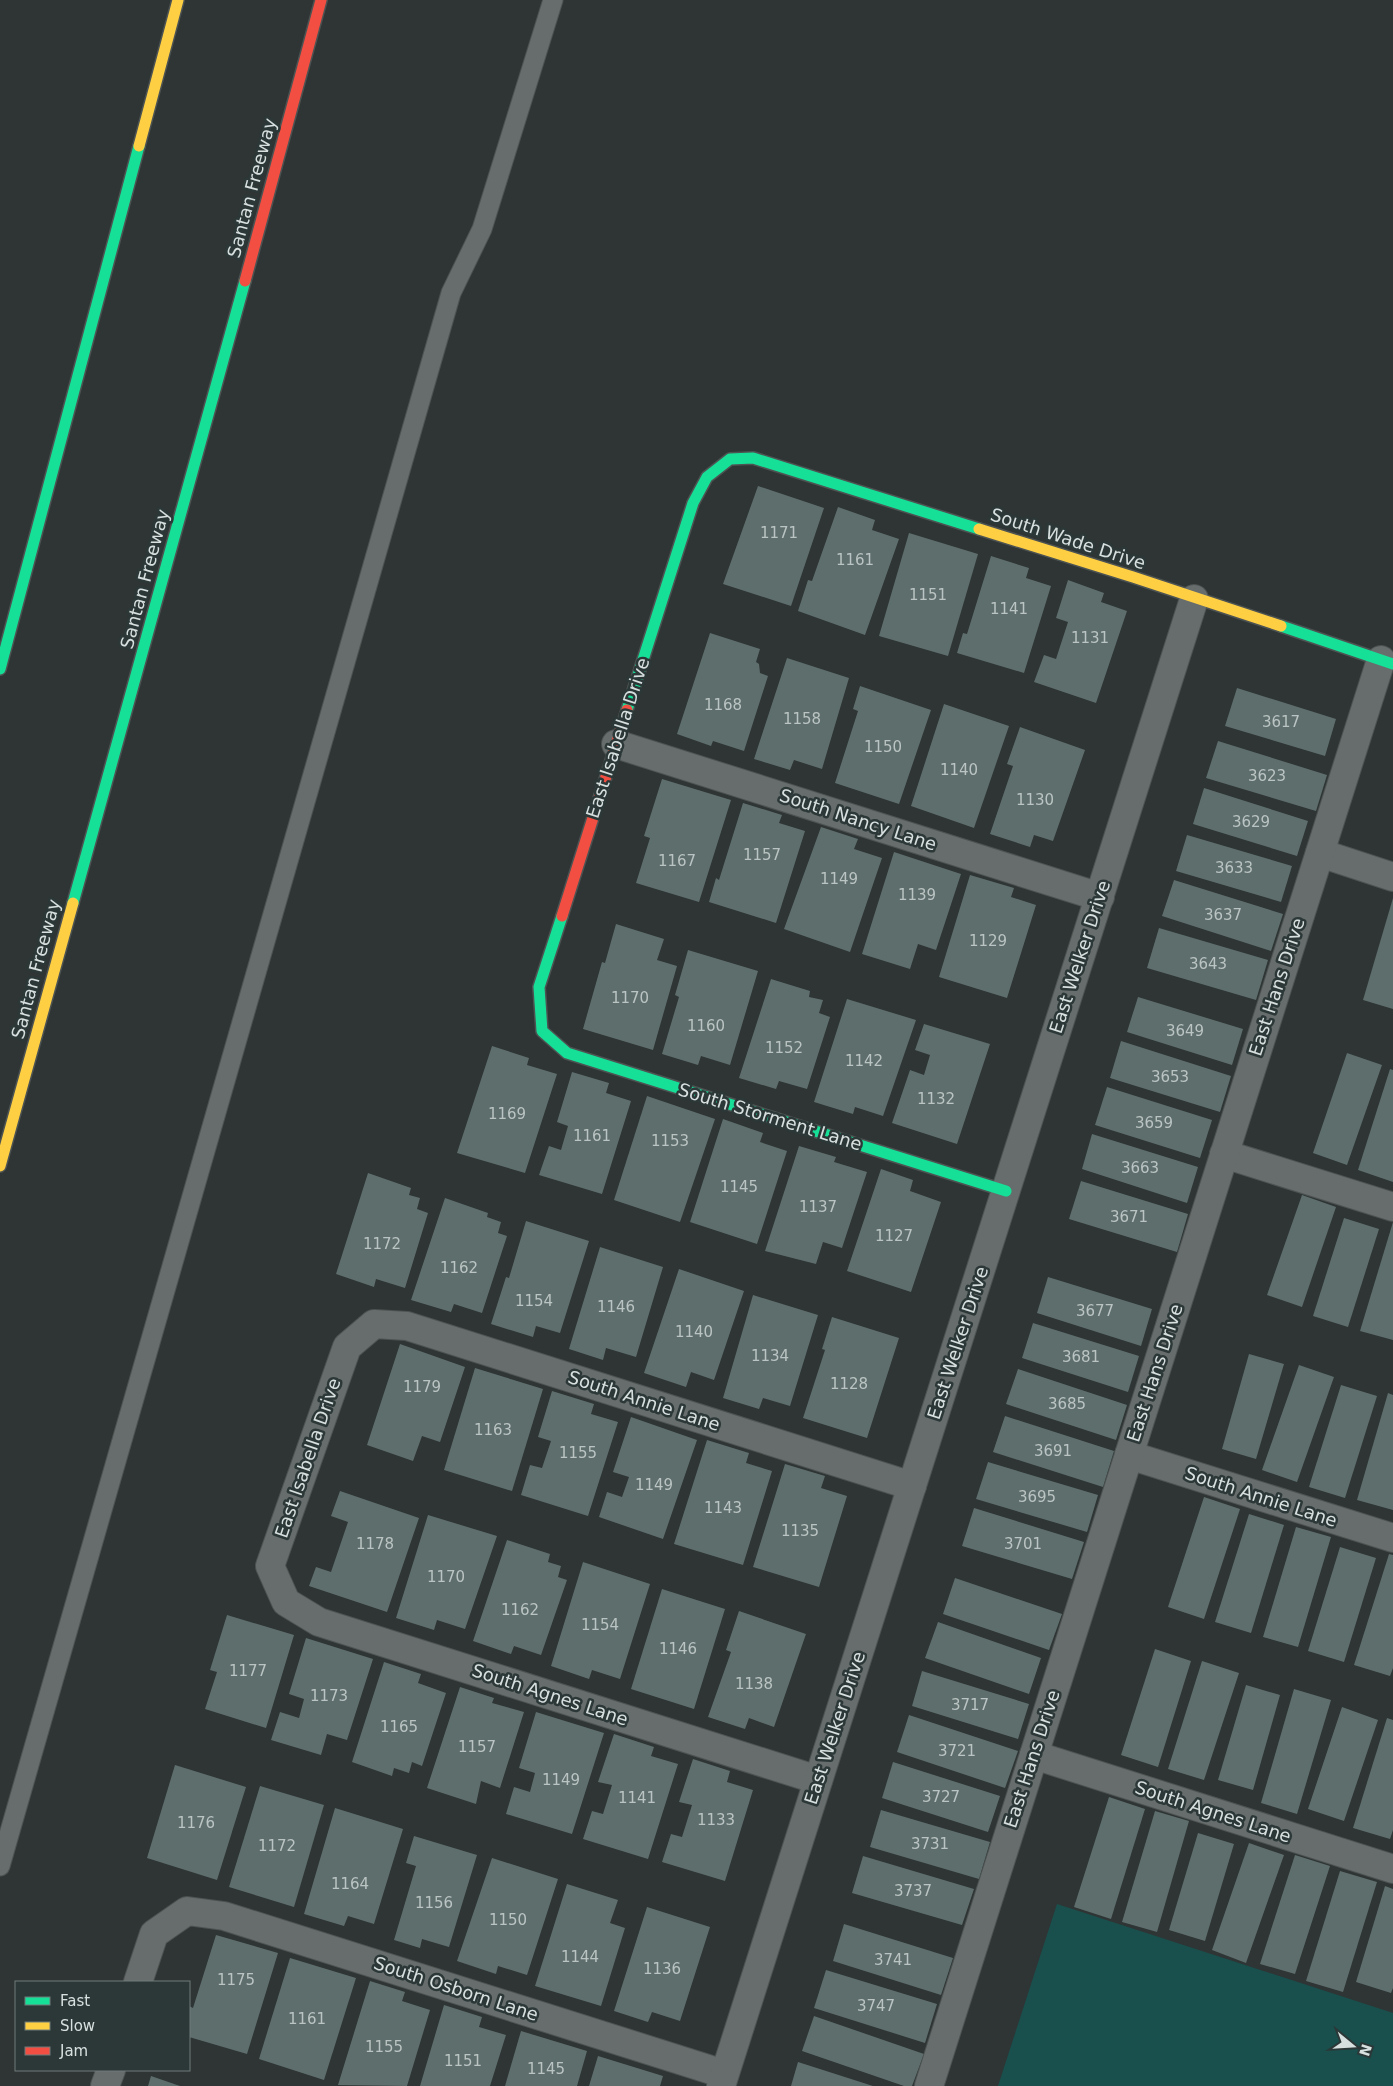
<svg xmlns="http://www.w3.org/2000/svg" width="1393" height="2086" font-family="'DejaVu Sans',sans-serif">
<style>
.green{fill:#19504e}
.building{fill:#5e6e6d}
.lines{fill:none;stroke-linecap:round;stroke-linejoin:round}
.lane-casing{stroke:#4d5352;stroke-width:21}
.street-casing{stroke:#4d5352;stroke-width:30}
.fast-casing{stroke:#4d5352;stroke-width:14}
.slow-casing{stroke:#4d5352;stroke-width:14}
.jam-casing{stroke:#4d5352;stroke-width:14}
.lane{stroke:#676d6c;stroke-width:19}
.street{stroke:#676d6c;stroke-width:28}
.fast{stroke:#16e098;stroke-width:11}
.slow{stroke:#ffcf43;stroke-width:11}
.jam{stroke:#f24e42;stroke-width:11}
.labels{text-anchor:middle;stroke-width:5;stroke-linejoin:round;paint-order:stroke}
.number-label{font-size:15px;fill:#bac4c2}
.street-label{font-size:18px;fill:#d8e0df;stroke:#2b3837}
</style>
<rect width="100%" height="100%" fill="#2e3534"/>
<!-- green -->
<path class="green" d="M1057,1904L1393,2013V2086H998Z"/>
<!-- building -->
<g class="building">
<path d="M758,486L824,508L791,606L723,584Z"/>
<path d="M838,507L875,520L872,530L899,539L865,635L798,611L808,580L812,581Z"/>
<path d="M909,533L978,554L948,656L879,636Z"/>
<path d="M991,556L1029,568L1026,578L1051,586L1024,673L957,653L963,633L967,634Z"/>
<path d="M1068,580L1104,593L1101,602L1127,611L1096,703L1034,682L1044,655L1056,659L1068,622L1056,618Z"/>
<path d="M710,633L760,649L756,662L759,664L760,673L768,676L744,751L713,741L711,746L677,734Z"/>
<path d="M787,658L849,678L822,769L794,760L790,770L754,759Z"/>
<path d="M860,686L931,710L899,804L835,783L858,711L853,709Z"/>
<path d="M1237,688L1336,719L1325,756L1225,726Z"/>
<path d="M944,704L1009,726L974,828L911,806Z"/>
<path d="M1020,727L1085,750L1053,841L1034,835L1030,847L990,834L1013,766L1007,764Z"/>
<path d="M1218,741L1327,775L1316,811L1206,778Z"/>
<path d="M662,779L731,800L699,902L636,883L650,838L644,836Z"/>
<path d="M1204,788L1308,821L1297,856L1193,824Z"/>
<path d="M743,803L782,815L779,823L805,831L776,923L709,902L716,878L719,880Z"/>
<path d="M821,827L858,839L854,849L882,858L850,952L784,929Z"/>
<path d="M1187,835L1292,866L1281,902L1176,871Z"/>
<path d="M894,852L961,874L936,950L918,944L910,969L862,954Z"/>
<path d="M970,875L1014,888L1011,897L1036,905L1007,998L939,977Z"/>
<path d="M1174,880L1283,914L1271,951L1162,916Z"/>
<path d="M1393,898V1009L1363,1000Z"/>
<path d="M616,924L664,939L657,960L677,966L653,1050L583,1029L602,962L605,963Z"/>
<path d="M1159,928L1268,960L1256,1000L1147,968Z"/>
<path d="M688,950L758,971L730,1065L701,1056L698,1065L662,1054L679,997L675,995Z"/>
<path d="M771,979L810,991L809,997L823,1000L819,1013L830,1017L807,1089L779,1081L776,1089L739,1078Z"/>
<path d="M1138,997L1243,1029L1232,1065L1127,1032Z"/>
<path d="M847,999L916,1020L883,1116L855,1107L853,1114L814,1102Z"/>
<path d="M924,1024L990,1044L957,1144L892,1123L910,1070L924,1075L930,1055L915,1050Z"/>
<path d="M1121,1041L1231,1076L1220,1112L1110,1078Z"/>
<path d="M492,1046L529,1058L527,1065L557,1074L525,1173L457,1153Z"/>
<path d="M1347,1053L1382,1065L1347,1165L1313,1153Z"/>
<path d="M1390,1069L1393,1070V1182L1358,1170Z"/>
<path d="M572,1072L609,1083L606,1093L631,1101L602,1194L539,1175L549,1146L561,1150L568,1126L557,1122Z"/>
<path d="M1107,1087L1212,1120L1200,1158L1095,1125Z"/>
<path d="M647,1096L715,1119L680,1222L614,1200Z"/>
<path d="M723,1119L763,1133L760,1142L787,1151L757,1244L690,1222Z"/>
<path d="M1092,1134L1198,1167L1187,1203L1082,1169Z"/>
<path d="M799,1146L836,1157L834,1162L867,1172L842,1248L823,1242L816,1264L765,1251Z"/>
<path d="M881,1169L913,1180L910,1191L941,1202L911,1292L847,1271Z"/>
<path d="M368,1173L411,1188L409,1195L420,1198L417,1209L428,1213L405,1288L376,1279L374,1287L336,1274Z"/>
<path d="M1081,1181L1188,1214L1177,1252L1069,1219Z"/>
<path d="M1302,1195L1336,1207L1302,1307L1267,1295Z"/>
<path d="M445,1198L488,1213L487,1217L501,1222L498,1233L507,1236L482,1313L454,1304L451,1312L411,1300Z"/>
<path d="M1344,1218L1379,1229L1348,1327L1313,1316Z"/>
<path d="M526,1221L589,1241L560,1333L536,1326L533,1337L491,1324L506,1277L509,1278Z"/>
<path d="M1393,1222V1340L1360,1331Z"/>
<path d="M600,1247L663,1267L636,1357L606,1348L603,1360L569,1349Z"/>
<path d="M679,1269L744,1291L714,1380L691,1372L686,1387L644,1373Z"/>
<path d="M1048,1277L1152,1309L1141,1346L1037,1313Z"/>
<path d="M753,1295L818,1315L790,1406L763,1398L759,1409L723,1398Z"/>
<path d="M832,1317L899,1338L867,1438L803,1418L825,1350L822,1349Z"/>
<path d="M1033,1323L1139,1356L1128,1392L1022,1358Z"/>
<path d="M400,1344L465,1367L440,1442L422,1436L413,1461L367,1445Z"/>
<path d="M1249,1354L1284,1364L1256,1459L1222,1449Z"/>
<path d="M1299,1365L1334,1377L1297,1482L1262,1470Z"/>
<path d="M475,1368L543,1389L512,1491L444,1470Z"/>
<path d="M1018,1369L1127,1405L1116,1440L1006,1404Z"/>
<path d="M1341,1385L1377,1396L1345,1498L1309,1487Z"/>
<path d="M552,1391L594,1404L591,1414L618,1422L588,1516L521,1495L530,1465L542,1468L551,1441L538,1437Z"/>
<path d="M1388,1393L1393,1395V1510L1357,1500Z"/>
<path d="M1005,1416L1114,1451L1103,1487L993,1452Z"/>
<path d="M631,1417L697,1440L663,1539L599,1517L607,1492L622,1497L629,1477L613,1472Z"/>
<path d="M707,1440L749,1453L746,1463L772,1471L743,1565L674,1544Z"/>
<path d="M988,1462L1098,1495L1087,1532L976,1499Z"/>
<path d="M785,1464L825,1476L821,1488L847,1496L819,1587L753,1567Z"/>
<path d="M340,1491L419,1518L387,1612L309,1586L316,1567L331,1572L348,1522L331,1516Z"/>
<path d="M1204,1497L1240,1509L1204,1619L1168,1607Z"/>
<path d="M974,1508L1084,1542L1072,1579L962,1546Z"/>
<path d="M1249,1514L1284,1525L1251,1633L1215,1622Z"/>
<path d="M428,1515L497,1536L465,1629L437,1620L434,1630L396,1618Z"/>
<path d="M1296,1527L1331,1537L1298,1647L1263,1637Z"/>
<path d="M507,1540L550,1554L548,1562L561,1566L558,1577L567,1580L541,1655L514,1646L511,1654L473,1641Z"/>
<path d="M1340,1547L1376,1558L1344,1662L1308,1651Z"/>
<path d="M1389,1554L1393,1555V1668L1390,1676L1354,1665Z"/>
<path d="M583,1562L650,1584L620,1679L592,1670L589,1679L551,1666Z"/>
<path d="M955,1578L1062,1614L1049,1650L943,1614Z"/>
<path d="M662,1589L725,1609L694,1709L631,1689Z"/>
<path d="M739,1611L806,1634L774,1727L749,1718L745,1729L708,1717L731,1652L726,1650Z"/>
<path d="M227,1615L294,1635L266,1728L205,1709L217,1672L210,1670Z"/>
<path d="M938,1622L1041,1658L1029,1694L925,1658Z"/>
<path d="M306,1638L373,1659L347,1740L327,1734L321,1755L271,1740L280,1712L299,1718L304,1699L289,1694Z"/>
<path d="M1155,1649L1191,1661L1158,1767L1121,1755Z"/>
<path d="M1202,1661L1239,1673L1204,1780L1168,1769Z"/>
<path d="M384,1662L421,1674L418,1683L446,1693L422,1766L412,1762L409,1773L394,1768L392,1776L352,1762Z"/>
<path d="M922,1671L1029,1704L1018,1739L912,1706Z"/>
<path d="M1246,1685L1280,1695L1253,1790L1218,1780Z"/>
<path d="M460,1687L494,1698L492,1703L524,1712L500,1788L481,1781L476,1804L427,1788Z"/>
<path d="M1294,1689L1331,1700L1297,1814L1261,1803Z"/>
<path d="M1342,1707L1378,1720L1344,1821L1308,1809Z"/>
<path d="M536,1712L604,1733L572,1834L506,1814L514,1787L530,1792L535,1773L519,1768Z"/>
<path d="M909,1715L1018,1751L1005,1788L897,1752Z"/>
<path d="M1387,1718L1393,1720V1830L1390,1839L1353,1828Z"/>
<path d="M614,1734L654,1747L651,1756L678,1764L648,1859L583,1839L592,1811L603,1814L612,1785L598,1782Z"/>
<path d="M693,1759L730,1771L727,1782L753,1790L725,1881L662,1862L671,1834L682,1837L692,1805L679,1802Z"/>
<path d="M893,1762L1000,1796L988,1832L882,1798Z"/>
<path d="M175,1765L246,1787L217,1880L147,1858Z"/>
<path d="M260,1786L324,1805L294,1907L229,1887Z"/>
<path d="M1109,1797L1145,1809L1111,1919L1074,1907Z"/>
<path d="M335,1808L403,1829L374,1924L348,1916L344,1926L304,1914Z"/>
<path d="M881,1810L990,1842L979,1879L870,1847Z"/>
<path d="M1155,1811L1189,1821L1157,1932L1122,1922Z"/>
<path d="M1198,1833L1234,1844L1205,1941L1169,1930Z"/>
<path d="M414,1836L477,1855L449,1947L422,1939L420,1948L394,1940L416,1866L406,1863Z"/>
<path d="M1249,1843L1284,1855L1246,1963L1212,1950Z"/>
<path d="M1295,1855L1330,1866L1295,1974L1260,1964Z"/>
<path d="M863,1856L974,1889L962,1925L852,1893Z"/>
<path d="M492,1858L558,1879L527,1975L498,1966L496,1974L457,1961Z"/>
<path d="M1340,1871L1377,1882L1343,1992L1306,1981Z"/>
<path d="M567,1884L618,1900L610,1923L625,1928L601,2006L535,1986Z"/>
<path d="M1385,1886L1393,1889V1988L1391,1993L1356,1982Z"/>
<path d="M647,1907L710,1927L680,2021L652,2012L648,2022L614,2011Z"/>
<path d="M844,1924L953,1958L941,1995L833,1961Z"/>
<path d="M216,1935L278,1953L247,2054L189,2037V2006L193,2008Z"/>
<path d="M290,1958L356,1978L324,2080L259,2059Z"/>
<path d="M826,1970L937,2004L925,2043L814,2008Z"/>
<path d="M370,1981L405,1992L402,2001L430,2010L407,2086L338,2085Z"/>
<path d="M444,2005L482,2017L479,2027L506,2035L490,2086H420Z"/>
<path d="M814,2016L924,2054L912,2086H904L802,2051Z"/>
<path d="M521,2031L587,2051L577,2086H505Z"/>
<path d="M598,2056L663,2076L660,2086H589Z"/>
<path d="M798,2062L873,2086H791Z"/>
<path d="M151,2076L180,2086H148Z"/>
</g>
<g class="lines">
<!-- lane casing -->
<g class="lane-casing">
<path id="lane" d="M0,1866L451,293L482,229L553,0"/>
</g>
<!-- street casing -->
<g class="street-casing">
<g id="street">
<path d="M616,744L1100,897"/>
<path d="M1320,853L1393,877"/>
<path d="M1224,1154L1393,1207"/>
<path d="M1129,1455L1393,1538"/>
<path d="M1034,1755L1393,1869"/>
<path d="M818,1780L319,1622L286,1602L270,1566L347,1347L374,1324L407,1326L912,1486"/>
<path d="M138,1982L154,1934L187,1911L224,1916L724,2074"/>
<path d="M105,2086L111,2070"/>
<path d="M721,2086L1194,599"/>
<path d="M929,2086L1381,660"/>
</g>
</g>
<!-- fast casing -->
<g class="fast-casing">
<g id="fast">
<path d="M1281,626L1393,664"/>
<path d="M0,669L139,146"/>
<path d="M627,710L693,503L707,477L730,459L753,458L979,529"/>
<path d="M73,903L245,281"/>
<path d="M562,916L539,987L542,1031L567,1053L1006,1191"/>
</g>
</g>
<!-- slow casing -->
<g class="slow-casing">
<g id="slow">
<path d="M139,146L178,0"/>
<path d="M979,529L1133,577L1281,626"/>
<path d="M0,1166L73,903"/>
</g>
</g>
<!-- jam casing -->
<g class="jam-casing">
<g id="jam">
<path d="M245,281L321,0"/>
<path d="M562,916L627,710"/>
</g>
</g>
<!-- lane -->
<use href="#lane" class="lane"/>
<!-- street -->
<use href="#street" class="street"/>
<!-- fast -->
<use href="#fast" class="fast"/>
<!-- slow -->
<use href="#slow" class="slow"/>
<!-- jam -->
<use href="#jam" class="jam"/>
</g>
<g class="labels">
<!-- number labels -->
<g class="number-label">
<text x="779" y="538">1171</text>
<text x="855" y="565">1161</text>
<text x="928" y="600">1151</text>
<text x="1009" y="614">1141</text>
<text x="1090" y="643">1131</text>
<text x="723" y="710">1168</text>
<text x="802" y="724">1158</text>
<text x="1281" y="727">3617</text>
<text x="883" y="752">1150</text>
<text x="959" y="775">1140</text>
<text x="1267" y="781">3623</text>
<text x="1035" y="805">1130</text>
<text x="1251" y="827">3629</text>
<text x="762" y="860">1157</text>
<text x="677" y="866">1167</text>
<text x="1234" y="873">3633</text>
<text x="839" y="884">1149</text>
<text x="917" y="900">1139</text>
<text x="1223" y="920">3637</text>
<text x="988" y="946">1129</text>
<text x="1208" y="969">3643</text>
<text x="630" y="1003">1170</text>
<text x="706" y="1031">1160</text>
<text x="1185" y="1036">3649</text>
<text x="784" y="1053">1152</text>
<text x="864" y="1066">1142</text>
<text x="1170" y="1082">3653</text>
<text x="936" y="1104">1132</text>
<text x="507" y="1119">1169</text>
<text x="1154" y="1128">3659</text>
<text x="592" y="1141">1161</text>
<text x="670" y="1146">1153</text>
<text x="1140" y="1173">3663</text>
<text x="739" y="1192">1145</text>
<text x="818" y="1212">1137</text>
<text x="1129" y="1222">3671</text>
<text x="894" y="1241">1127</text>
<text x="382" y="1249">1172</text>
<text x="459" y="1273">1162</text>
<text x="534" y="1306">1154</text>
<text x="616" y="1312">1146</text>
<text x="1095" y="1316">3677</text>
<text x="694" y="1337">1140</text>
<text x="770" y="1361">1134</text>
<text x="1081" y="1362">3681</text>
<text x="849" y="1389">1128</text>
<text x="422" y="1392">1179</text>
<text x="1067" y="1409">3685</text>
<text x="493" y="1435">1163</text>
<text x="1053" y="1456">3691</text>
<text x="578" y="1458">1155</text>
<text x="654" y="1490">1149</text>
<text x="1037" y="1502">3695</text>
<text x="723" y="1513">1143</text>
<text x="800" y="1536">1135</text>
<text x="375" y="1549">1178</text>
<text x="1023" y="1549">3701</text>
<text x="446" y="1582">1170</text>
<text x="520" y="1615">1162</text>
<text x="600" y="1630">1154</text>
<text x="678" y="1654">1146</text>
<text x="248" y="1676">1177</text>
<text x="754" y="1689">1138</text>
<text x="329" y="1701">1173</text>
<text x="970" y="1710">3717</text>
<text x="399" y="1732">1165</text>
<text x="477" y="1752">1157</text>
<text x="957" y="1756">3721</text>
<text x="561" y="1785">1149</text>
<text x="941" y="1802">3727</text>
<text x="637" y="1803">1141</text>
<text x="716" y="1825">1133</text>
<text x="196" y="1828">1176</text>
<text x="930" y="1849">3731</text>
<text x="277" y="1851">1172</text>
<text x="350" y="1889">1164</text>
<text x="913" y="1896">3737</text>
<text x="434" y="1908">1156</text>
<text x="508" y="1925">1150</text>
<text x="580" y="1962">1144</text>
<text x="893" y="1965">3741</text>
<text x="662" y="1974">1136</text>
<text x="236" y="1985">1175</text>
<text x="876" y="2011">3747</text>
<text x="307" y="2024">1161</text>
<text x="384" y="2052">1155</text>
<text x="463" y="2066">1151</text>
<text x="546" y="2074">1145</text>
</g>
<!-- street labels -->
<g class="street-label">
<text transform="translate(252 188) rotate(-75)" y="6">Santan Freeway</text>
<text transform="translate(1068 539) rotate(18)" y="6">South Wade Drive</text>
<text transform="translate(145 579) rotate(-75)" y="6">Santan Freeway</text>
<text transform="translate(618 738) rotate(-72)" y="6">East Isabella Drive</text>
<text transform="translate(858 820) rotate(18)" y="6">South Nancy Lane</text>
<text transform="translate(1080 957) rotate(-72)" y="6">East Welker Drive</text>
<text transform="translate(36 969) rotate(-75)" y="6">Santan Freeway</text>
<text transform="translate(1277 987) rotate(-72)" y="6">East Hans Drive</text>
<text transform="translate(770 1117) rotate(17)" y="6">South Storment Lane</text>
<text transform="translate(958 1343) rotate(-72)" y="6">East Welker Drive</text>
<text transform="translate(1155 1373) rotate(-72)" y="6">East Hans Drive</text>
<text transform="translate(644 1401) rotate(18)" y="6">South Annie Lane</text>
<text transform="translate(308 1458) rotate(-71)" y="6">East Isabella Drive</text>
<text transform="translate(1261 1497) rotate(18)" y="6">South Annie Lane</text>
<text transform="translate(550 1695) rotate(18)" y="6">South Agnes Lane</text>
<text transform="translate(835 1728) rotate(-72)" y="6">East Welker Drive</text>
<text transform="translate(1032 1759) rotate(-72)" y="6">East Hans Drive</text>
<text transform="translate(1213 1812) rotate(18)" y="6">South Agnes Lane</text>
<text transform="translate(456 1989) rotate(18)" y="6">South Osborn Lane</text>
</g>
</g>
<!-- legend -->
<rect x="15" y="1981" width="175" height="90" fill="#2b3837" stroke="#707b7a"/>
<rect x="25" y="1997" width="25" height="8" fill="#16e098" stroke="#707b7a"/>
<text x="60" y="2006" font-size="15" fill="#d8e0df">Fast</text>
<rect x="25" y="2022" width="25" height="8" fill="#ffcf43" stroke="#707b7a"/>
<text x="60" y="2031" font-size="15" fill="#d8e0df">Slow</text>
<rect x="25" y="2047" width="25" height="8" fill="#f24e42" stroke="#707b7a"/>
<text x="60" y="2056" font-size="15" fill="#d8e0df">Jam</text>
<!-- north arrow -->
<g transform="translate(1353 2046) rotate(108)" stroke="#2b3837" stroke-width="4" paint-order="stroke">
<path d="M0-4L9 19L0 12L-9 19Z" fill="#d8e0df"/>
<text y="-8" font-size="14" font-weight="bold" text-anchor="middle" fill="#d8e0df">N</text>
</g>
</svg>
